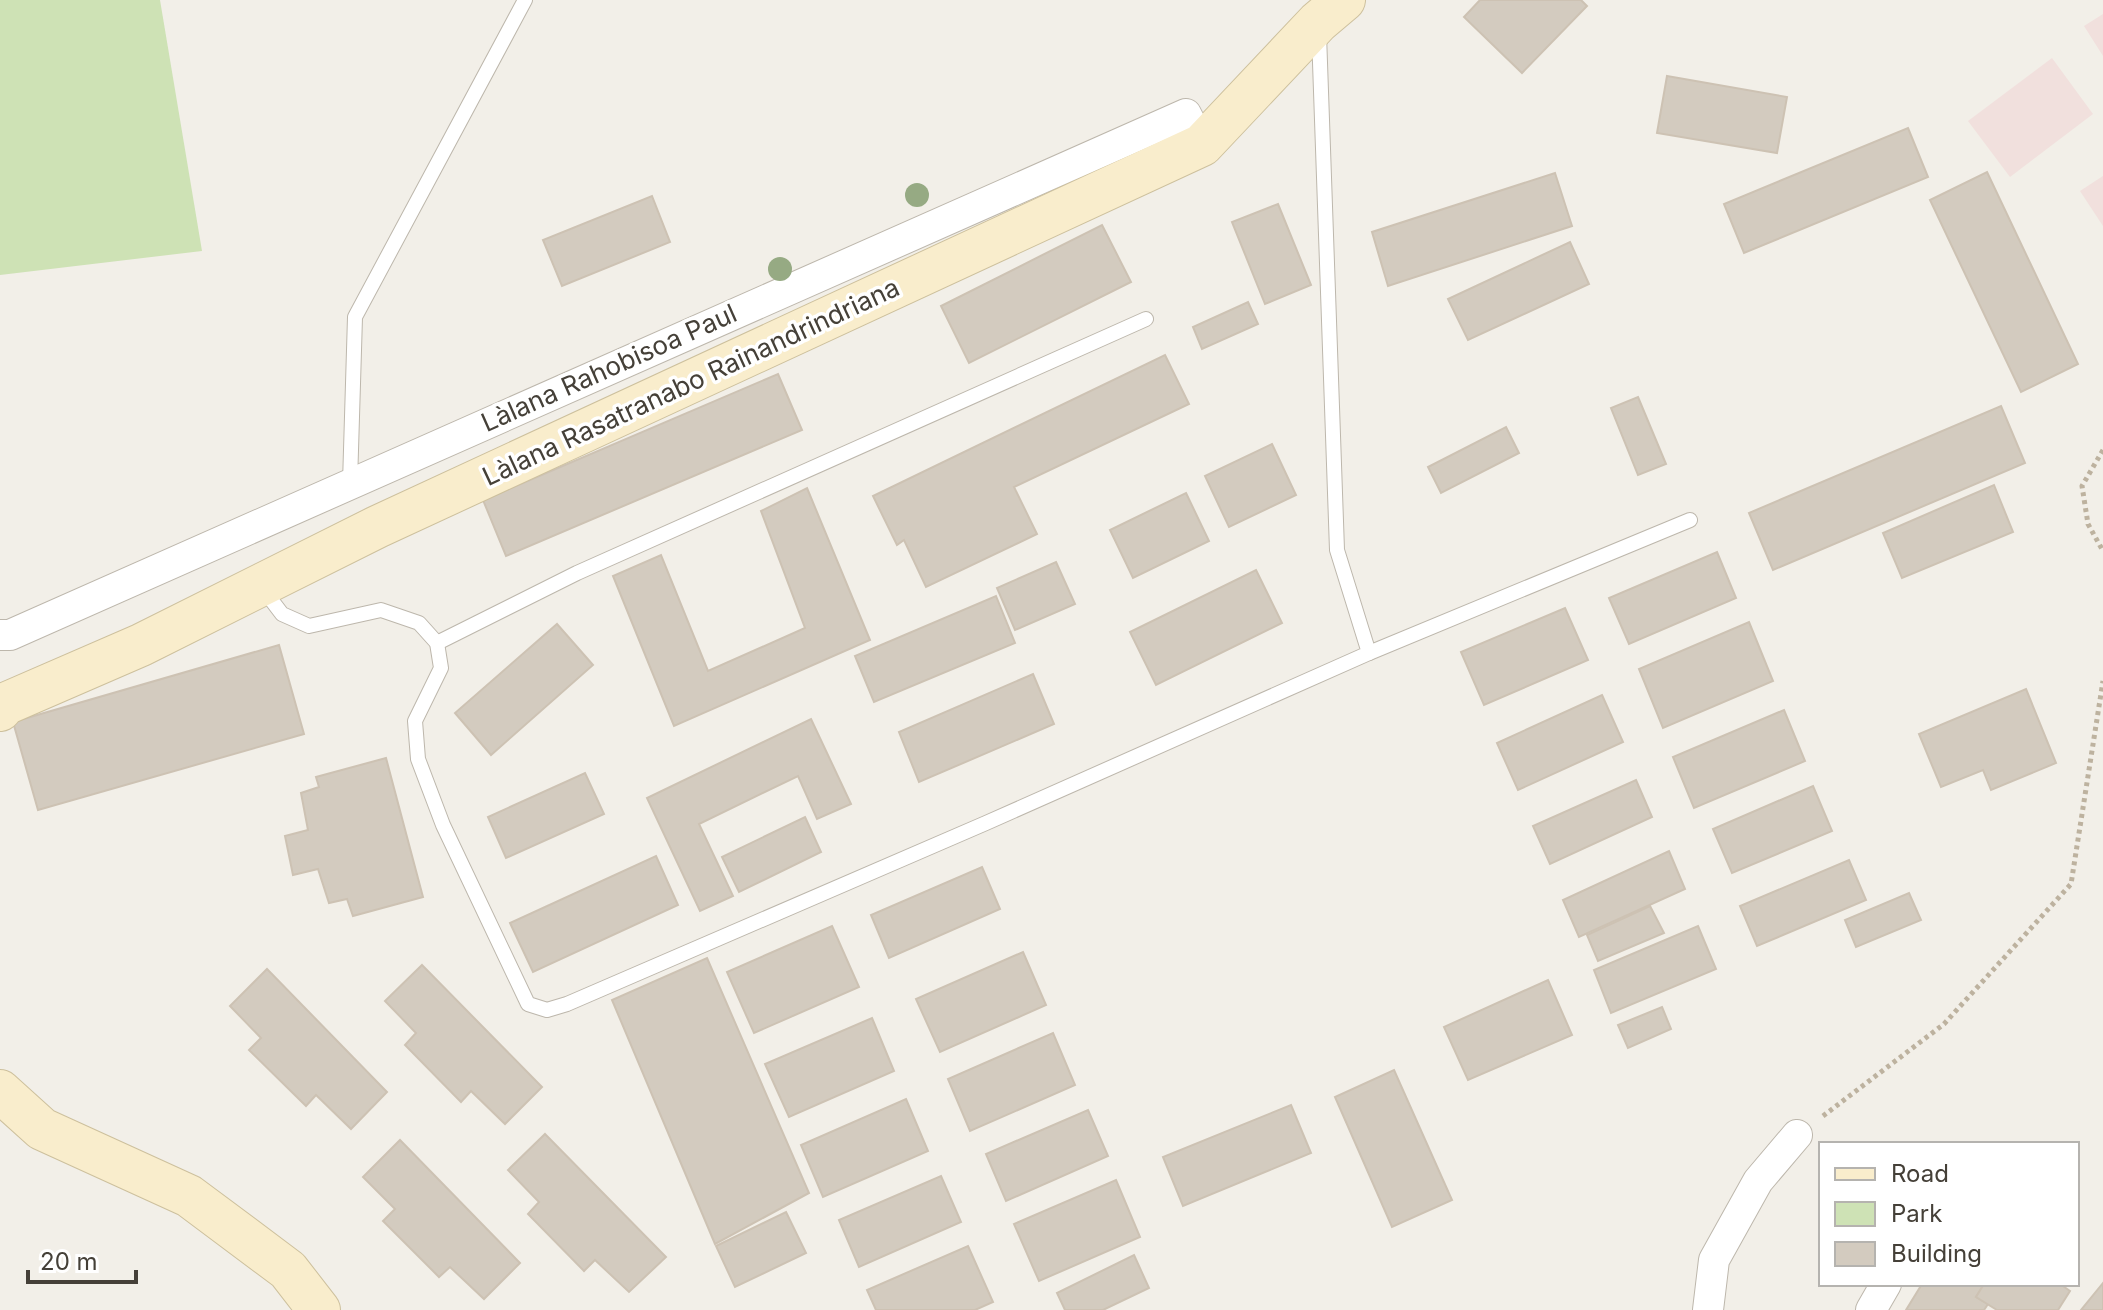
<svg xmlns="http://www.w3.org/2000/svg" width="2103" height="1310" font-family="Inter,sans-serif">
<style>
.medical{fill:#f1e0dd}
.green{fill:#cee2b5}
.building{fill:#d3cbbf;stroke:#cdc2b3;stroke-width:2}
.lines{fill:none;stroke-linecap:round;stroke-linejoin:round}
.lane-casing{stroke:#bdb7ac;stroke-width:16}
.street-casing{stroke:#bdb7ac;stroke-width:32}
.secondary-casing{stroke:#cdc09d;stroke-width:44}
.path{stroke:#bdb29f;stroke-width:5;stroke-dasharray:4 4;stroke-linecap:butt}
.lane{stroke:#fff;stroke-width:14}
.street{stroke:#fff;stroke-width:30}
.secondary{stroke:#f9edcc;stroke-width:42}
.tree{fill:#96aa83}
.labels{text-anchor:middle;stroke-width:7;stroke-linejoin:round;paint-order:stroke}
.street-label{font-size:26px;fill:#454038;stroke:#fff}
</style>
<rect width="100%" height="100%" fill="#f2efe8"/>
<!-- medical -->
<g class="medical">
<path d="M2103,14V56L2084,26Z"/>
<path d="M2052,58L2093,114L2010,177L1968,121Z"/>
<path d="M2103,176V226L2080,191Z"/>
</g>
<!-- green -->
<path class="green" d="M0,0H160L202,251L0,275Z"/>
<!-- building -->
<g class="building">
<path d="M1480,0H1581L1587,6L1522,73L1464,17Z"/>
<path d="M1667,76L1787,97L1777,153L1657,133Z"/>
<path d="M1908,128L1928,177L1744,253L1724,204Z"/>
<path d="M1987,172L2078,364L2021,392L1930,200Z"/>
<path d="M1555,173L1572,226L1388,286L1372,232Z"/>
<path d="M652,196L670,242L562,286L543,240Z"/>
<path d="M1278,204L1311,285L1265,304L1232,222Z"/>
<path d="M1102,225L1131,282L969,363L941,306Z"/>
<path d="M1570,242L1589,284L1468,340L1448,299Z"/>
<path d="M1248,302L1258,324L1202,349L1193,327Z"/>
<path d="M1165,355L1189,404L1014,487L1037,534L926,587L904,540L897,545L873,496Z"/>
<path d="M778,374L802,430L506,556L483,500Z"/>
<path d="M1638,397L1666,464L1638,475L1611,408Z"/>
<path d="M2001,406L2025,463L1773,570L1749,513Z"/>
<path d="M1506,427L1519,453L1441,493L1428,467Z"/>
<path d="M1272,444L1296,495L1229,527L1205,476Z"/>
<path d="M1994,485L2013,532L1902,578L1883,533Z"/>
<path d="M807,488L870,640L674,726L613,576L661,555L708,671L805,628L761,511Z"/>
<path d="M1186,493L1209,541L1133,578L1110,530Z"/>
<path d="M1717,552L1736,598L1629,644L1609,598Z"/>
<path d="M1056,562L1075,604L1015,630L997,588Z"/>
<path d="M1256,570L1282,623L1156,685L1130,632Z"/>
<path d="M996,596L1015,643L874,702L855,656Z"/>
<path d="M1565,608L1588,660L1484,705L1461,652Z"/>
<path d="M1749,622L1773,681L1663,728L1639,669Z"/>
<path d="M557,624L593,665L491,755L455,713Z"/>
<path d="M279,645L304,734L38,810L13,722Z"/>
<path d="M1033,674L1054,724L919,782L899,732Z"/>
<path d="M2026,689L2056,763L1991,790L1983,770L1941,787L1919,734Z"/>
<path d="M1602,695L1623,742L1518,790L1497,743Z"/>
<path d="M1784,710L1805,761L1694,808L1673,757Z"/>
<path d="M811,719L851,804L817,819L798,776L699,824L733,896L700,911L647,798Z"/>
<path d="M386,758L423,897L353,916L347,899L329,903L318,869L293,875L285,836L308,830L301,793L319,787L316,777Z"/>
<path d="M585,773L604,814L506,858L488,817Z"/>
<path d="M1636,780L1652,817L1550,864L1533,826Z"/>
<path d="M1813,786L1832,831L1732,873L1713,829Z"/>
<path d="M805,817L821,852L739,892L722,857Z"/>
<path d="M1669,851L1685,889L1579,937L1563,900Z"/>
<path d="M656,856L678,905L533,972L510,923Z"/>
<path d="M1849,860L1866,900L1757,946L1740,906Z"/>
<path d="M982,867L1000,909L889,958L871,915Z"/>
<path d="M1909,893L1921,920L1856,947L1845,920Z"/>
<path d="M1650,906L1664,933L1598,961L1587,935Z"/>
<path d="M832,926L859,987L754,1033L727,972Z"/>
<path d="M1698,926L1716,969L1611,1013L1594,970Z"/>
<path d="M1023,952L1046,1005L940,1052L916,999Z"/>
<path d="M707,958L809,1193L715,1244L612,1000Z"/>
<path d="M422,965L542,1087L505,1124L471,1091L461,1102L405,1045L416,1033L385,1001Z"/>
<path d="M267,969L387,1092L351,1129L316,1095L306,1106L249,1050L261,1038L230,1006Z"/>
<path d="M1548,980L1572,1035L1468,1080L1444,1027Z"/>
<path d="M1662,1007L1671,1029L1628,1048L1618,1025Z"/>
<path d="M872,1018L894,1071L789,1117L765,1064Z"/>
<path d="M1053,1033L1075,1085L970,1131L948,1079Z"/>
<path d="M1394,1070L1452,1200L1392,1227L1335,1097Z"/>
<path d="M906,1099L928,1151L823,1197L801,1145Z"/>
<path d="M1291,1105L1311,1153L1183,1206L1163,1157Z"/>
<path d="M1088,1110L1108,1156L1006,1201L986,1154Z"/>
<path d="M545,1134L666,1257L629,1292L595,1260L584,1271L528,1214L539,1202L508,1170Z"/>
<path d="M400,1140L520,1263L484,1299L450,1267L439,1277L383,1221L395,1209L363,1177Z"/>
<path d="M941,1176L961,1222L859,1267L839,1220Z"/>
<path d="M1116,1180L1140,1237L1039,1281L1014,1224Z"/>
<path d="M786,1212L806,1253L735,1287L716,1246Z"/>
<path d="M968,1246L993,1302L975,1310H876L867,1290Z"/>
<path d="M1134,1255L1149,1288L1103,1310H1065L1057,1293Z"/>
<path d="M2103,1283V1310H2081Z"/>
<path d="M1922,1284H1981L1983,1286L1976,1297L1988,1304L1984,1310H1906Z"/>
<path d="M1984,1284H2060L2070,1291L2058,1310H1997L1976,1297Z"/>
</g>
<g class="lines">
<!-- lane casing -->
<g class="lane-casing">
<g id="lane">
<path d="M350,483L355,317L525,0"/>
<path d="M263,589L282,614L309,626L381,610L419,623L437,643L441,668L415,721L418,759L443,825L528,1004L547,1010L567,1004L986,823L1369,653L1337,550L1319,34"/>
<path d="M437,643L577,573L1146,319"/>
<path d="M1369,653L1690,520"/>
</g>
</g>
<!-- street casing -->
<g class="street-casing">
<g id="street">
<path d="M0,635H10L1186,114L1202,145"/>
<path d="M1708,1310L1714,1260L1758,1181L1797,1135"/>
<path d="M1871,1310L1886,1284"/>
</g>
</g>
<!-- secondary casing -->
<g class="secondary-casing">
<g id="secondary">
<path d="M0,710L5,704L141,645L377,527L1202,145L1318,22L1344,0"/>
<path d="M0,1091L42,1129L189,1196L288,1270L319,1310"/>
</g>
</g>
<!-- path -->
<g class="path">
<path d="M2103,450L2082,486L2088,524L2103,551"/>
<path d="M1823,1116L1944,1024L2071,884L2103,681"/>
</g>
<!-- lane -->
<use href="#lane" class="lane"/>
<!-- street -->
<use href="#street" class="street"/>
<!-- secondary -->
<use href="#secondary" class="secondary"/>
</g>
<!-- trees -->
<g class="tree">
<circle cx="917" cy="195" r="12"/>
<circle cx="780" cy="269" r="12"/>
</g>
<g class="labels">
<!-- street labels -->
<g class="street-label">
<text transform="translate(609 368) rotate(-24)" y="9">Làlana Rahobisoa Paul</text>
<text transform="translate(691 382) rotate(-25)" y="9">Làlana Rasatranabo Rainandrindriana</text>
</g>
</g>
<!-- legend -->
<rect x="1819" y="1142" width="260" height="144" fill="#ffffff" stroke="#b5b3af" stroke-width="2"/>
<rect x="1835" y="1168" width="40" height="12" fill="#f9edcc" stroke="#b5b3af" stroke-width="2"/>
<text x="1891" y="1182" font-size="24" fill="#454038">Road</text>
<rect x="1835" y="1202" width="40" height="24" fill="#cee2b5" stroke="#b5b3af" stroke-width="2"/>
<text x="1891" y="1222" font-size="24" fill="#454038">Park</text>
<rect x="1835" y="1242" width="40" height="24" fill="#d3cbbf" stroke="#b5b3af" stroke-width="2"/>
<text x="1891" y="1262" font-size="24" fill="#454038">Building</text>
<!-- scale -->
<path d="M28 1270v12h108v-12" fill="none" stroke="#454038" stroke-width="4"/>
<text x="40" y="1270" font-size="24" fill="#454038" stroke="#ffffff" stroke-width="6" paint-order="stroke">20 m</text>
</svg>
